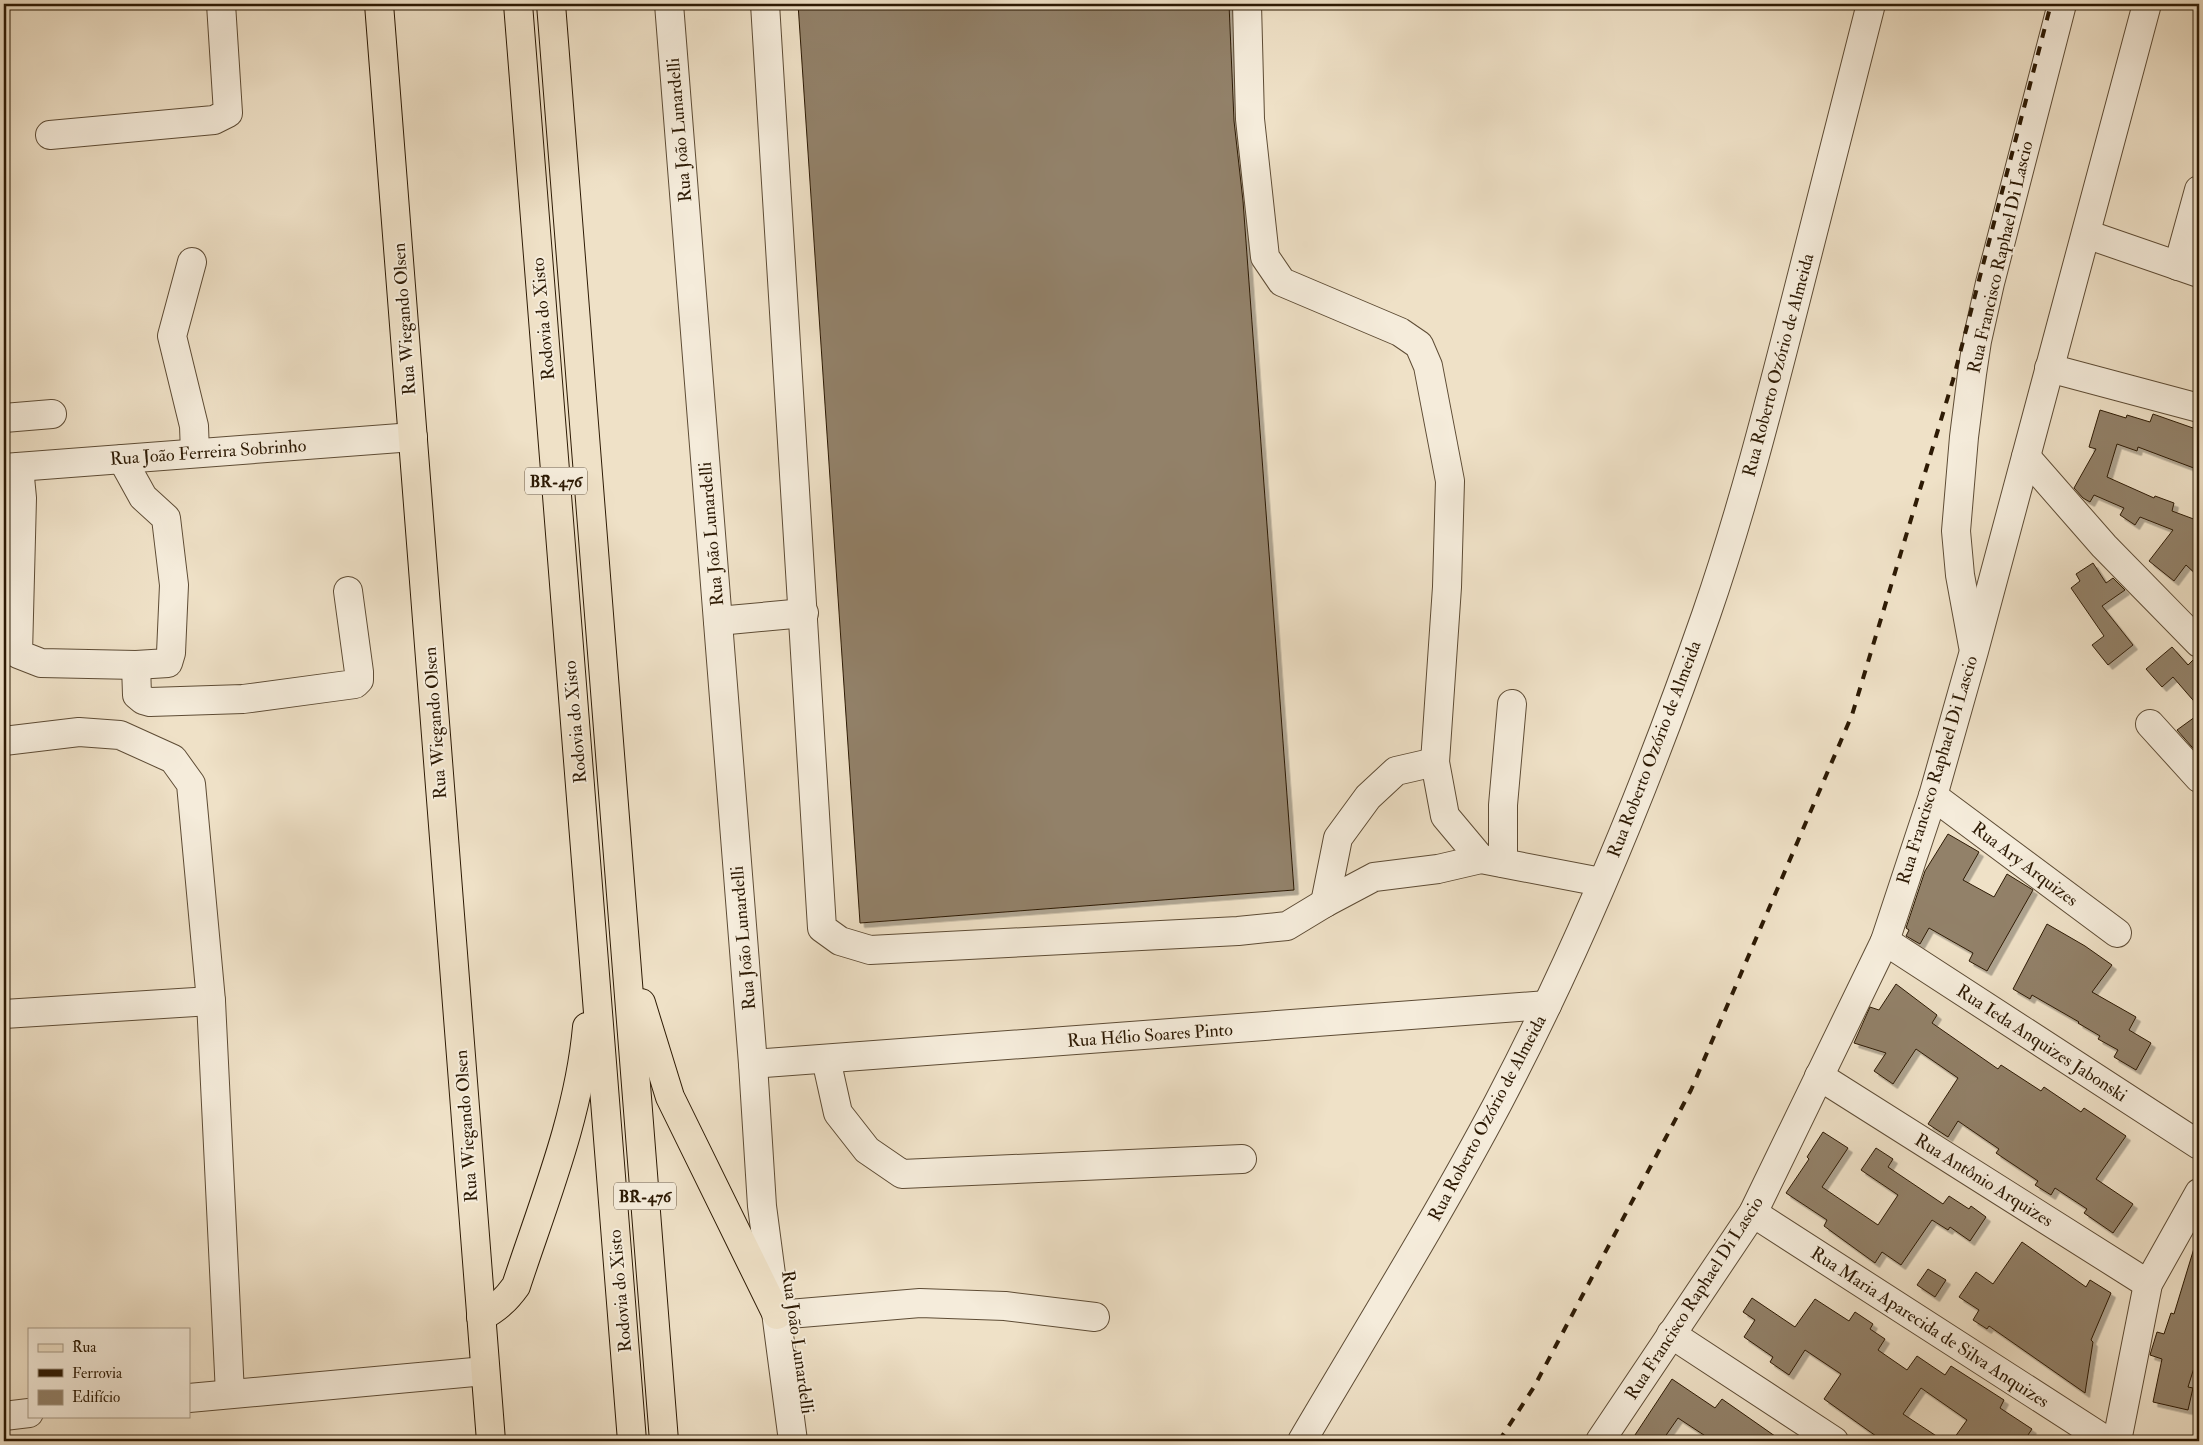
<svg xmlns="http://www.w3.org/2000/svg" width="2203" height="1445" font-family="'IM FELL Double Pica',serif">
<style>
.building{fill:#928169;stroke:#2d1a04;filter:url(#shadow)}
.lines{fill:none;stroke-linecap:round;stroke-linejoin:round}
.minor-casing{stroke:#5e4c35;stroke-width:30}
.major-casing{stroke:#2d1a04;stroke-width:30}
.highway-casing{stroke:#2d1a04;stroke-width:30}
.minor{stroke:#f5ecdb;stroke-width:28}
.major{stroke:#efe1c7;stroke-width:28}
.highway{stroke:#efe1c7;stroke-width:28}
.rail{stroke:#2d1a04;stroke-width:4;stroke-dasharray:9 9;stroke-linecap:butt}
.labels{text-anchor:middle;stroke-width:4;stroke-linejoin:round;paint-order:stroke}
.shield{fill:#f5ecdb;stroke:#695944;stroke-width:1}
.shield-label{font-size:16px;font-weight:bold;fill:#2d1a04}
.street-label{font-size:18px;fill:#2d1a04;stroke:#f5ecdb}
</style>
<defs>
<filter id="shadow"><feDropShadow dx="4.5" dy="4.5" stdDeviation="0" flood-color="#0004"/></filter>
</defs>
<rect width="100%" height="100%" fill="#efe1c7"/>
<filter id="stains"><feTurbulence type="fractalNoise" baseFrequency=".004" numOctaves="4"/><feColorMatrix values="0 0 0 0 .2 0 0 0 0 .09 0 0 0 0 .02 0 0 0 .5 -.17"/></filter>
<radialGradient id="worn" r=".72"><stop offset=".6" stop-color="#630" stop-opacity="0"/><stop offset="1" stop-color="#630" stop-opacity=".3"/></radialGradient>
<!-- building -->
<g class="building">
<path d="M798,4H1229L1234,121L1243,201L1294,890L860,923Z"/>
<path d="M2100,410L2126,418L2127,415L2150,422L2153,414L2193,428L2195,423H2199V470L2138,447L2137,451L2117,444L2107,477L2154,498L2155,496L2174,503L2172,511L2199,521V577L2186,565L2174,581L2149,561L2173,530L2140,517L2135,525L2120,515L2124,508L2094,495L2090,502L2083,498L2074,488L2096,449L2089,447Z"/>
<path d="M2093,563L2106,583L2113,578L2125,590L2102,606L2133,645L2108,665L2092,645L2104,636L2071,588L2080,581L2076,574Z"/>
<path d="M2172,647L2188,665L2195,658H2199V707L2173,677L2162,687L2146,669Z"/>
<path d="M2199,714V755L2177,730Z"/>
<path d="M1948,834L1979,852L1963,880L1994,897L2007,874L2033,890L1987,971L1969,961L1973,953L1929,928L1920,944L1906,936L1909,930L1906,928L1925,871Z"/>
<path d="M2047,924L2085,946L2112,965L2092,992L2136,1017L2129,1030L2151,1043L2136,1070L2114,1057L2118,1050L2098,1039L2100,1036L2078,1023L2079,1022L2032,995L2030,999L2013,989Z"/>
<path d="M1896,984L1937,1015L1932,1023L1998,1069L2001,1065L2041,1091L2044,1087L2081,1112L2084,1108L2126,1136L2096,1179L2133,1204L2113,1233L2084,1213L2087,1209L2055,1188L2051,1195L2035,1185L2038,1181L1996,1153L1999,1149L1958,1121L1948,1137L1928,1124L1958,1078L1916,1049L1893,1084L1874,1071L1886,1053L1854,1043L1870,1007L1879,1010Z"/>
<path d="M1823,1132L1848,1148L1822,1187L1878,1225L1898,1195L1861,1170L1876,1148L1893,1159L1888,1167L1943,1204L1949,1196L1969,1209L1971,1206L1986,1217L1970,1241L1950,1227L1948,1230L1932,1220L1901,1265L1882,1252L1875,1263L1824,1226L1827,1220L1786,1193L1809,1159L1807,1157Z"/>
<path d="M2022,1242L2086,1287L2090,1280L2111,1293L2091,1340L2093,1342L2085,1393L1989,1326L1987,1329L1973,1320L1979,1310L1959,1297L1976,1272L1993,1284Z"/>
<path d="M2195,1245L2199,1246V1352L2188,1387L2193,1388L2188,1410L2153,1402L2162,1359L2150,1355L2157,1332L2164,1334L2171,1313L2174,1314Z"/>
<path d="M1928,1269L1946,1280L1935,1297L1917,1285Z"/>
<path d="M1752,1298L1795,1327L1815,1299L1849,1321L1855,1312L1873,1324L1870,1329L1885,1339L1878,1350L1907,1370L1917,1356L1945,1375L1951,1366L2004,1400L2000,1408L2032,1429L2024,1441H1952L1967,1420L1921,1388L1903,1414L1944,1441H1883L1824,1399L1841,1374L1805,1350L1789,1375L1770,1362L1773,1357L1744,1337L1755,1320L1743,1312Z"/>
<path d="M1672,1379L1715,1408L1722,1399L1782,1441H1713L1678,1418L1662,1441H1631Z"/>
</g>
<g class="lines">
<!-- minor casing -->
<g class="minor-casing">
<g id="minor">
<path d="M669,4L753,1064L762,1206L793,1441"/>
<path d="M765,4L822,928L840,941L870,950L1238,931L1287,926L1325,903L1374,877L1438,869L1481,859L1601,882"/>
<path d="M1247,4L1250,119L1265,257L1282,282L1400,332L1419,345L1428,366L1450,481L1447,587L1435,762L1445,816L1481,859"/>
<path d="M50,135L214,120L228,113L221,4"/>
<path d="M2086,234L2199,273"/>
<path d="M192,262L172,336L194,426L195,453"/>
<path d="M2178,266L2199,190"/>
<path d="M2049,368L2199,408"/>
<path d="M4,418L52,414"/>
<path d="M2026,457L2104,546L2199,643"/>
<path d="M19,467L22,498L18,654L41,663L136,665L168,663L171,653L174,585L166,518L143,497L122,459"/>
<path d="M4,468L413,437"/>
<path d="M718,621L804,613"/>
<path d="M1973,646L1960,575L1956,531L1964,437L1972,374L1977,341L1990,283L2062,4"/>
<path d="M136,665L137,695L143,700L150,702L243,699L355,684L359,680V672L348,591"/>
<path d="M2150,724L2199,778"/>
<path d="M4,741L79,732L120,735L173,759L191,784L211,1001L230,1394"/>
<path d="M1933,796L2117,933"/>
<path d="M1503,863V805L1512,704"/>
<path d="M1325,903L1338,838L1368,797L1396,771L1435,762"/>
<path d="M1885,941L2199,1145"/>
<path d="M4,1014L211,1001"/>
<path d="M826,1059L838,1113L867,1150L902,1174L1242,1159"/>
<path d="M753,1064L1547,1005"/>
<path d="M1819,1076L2148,1284"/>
<path d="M1753,1213L2107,1441"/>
<path d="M777,1315L920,1303L1005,1306L1095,1317"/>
<path d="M1671,1334L1834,1441"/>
<path d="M189,1398L485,1371"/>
<path d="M4,1416L29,1413"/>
<path d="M1302,1441C1368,1329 1437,1218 1498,1103C1580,947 1648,781 1706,615C1742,511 1769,405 1796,299C1821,201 1846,102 1871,4"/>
<path d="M1600,1441L1753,1213L1885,941L1933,796L1974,651L2147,4"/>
<path d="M2117,1441L2148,1284L2199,1193"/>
</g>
</g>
<!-- major casing -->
<g class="major-casing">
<path id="major" d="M379,4L491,1441"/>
</g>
<!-- highway casing -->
<g class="highway-casing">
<g id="highway">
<path d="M518,4L632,1441"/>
<path d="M551,4L664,1441"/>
<path d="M641,1003L670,1097L777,1315"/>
<path d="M481,1317C497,1308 506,1300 516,1286C544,1201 579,1116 587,1027"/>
</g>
</g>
<!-- minor -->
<use href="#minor" class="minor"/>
<!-- major -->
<use href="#major" class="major"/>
<!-- highway -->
<use href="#highway" class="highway"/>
<!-- rail -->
<path class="rail" d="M1499,1441L1534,1387L1691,1090L1852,715L1953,380L2051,4"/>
</g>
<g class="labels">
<!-- shield labels -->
<g class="shield">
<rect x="525" y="467.5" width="62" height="27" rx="4"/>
<rect x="614" y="1182.5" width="62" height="27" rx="4"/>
</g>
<g class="shield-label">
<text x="556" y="487">BR-476</text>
<text x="645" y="1202">BR-476</text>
</g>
<!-- street labels -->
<g class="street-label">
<text transform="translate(679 130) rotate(-95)" y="6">Rua João Lunardelli</text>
<text transform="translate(2000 257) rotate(-77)" y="6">Rua Francisco Raphael Di Lascio</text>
<text transform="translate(404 319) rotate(-94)" y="6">Rua Wiegando Olsen</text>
<text transform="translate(543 319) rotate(-95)" y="6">Rodovia do Xisto</text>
<text transform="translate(1778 365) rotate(-75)" y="6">Rua Roberto Ozório de Almeida</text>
<text transform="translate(208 452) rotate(-4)" y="6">Rua João Ferreira Sobrinho</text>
<text transform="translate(711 534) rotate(-95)" y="6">Rua João Lunardelli</text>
<text transform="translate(575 722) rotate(-95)" y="6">Rodovia do Xisto</text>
<text transform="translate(435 723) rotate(-94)" y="6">Rua Wiegando Olsen</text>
<text transform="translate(1654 749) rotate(-69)" y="6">Rua Roberto Ozório de Almeida</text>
<text transform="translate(1937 770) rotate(-73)" y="6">Rua Francisco Raphael Di Lascio</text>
<text transform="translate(2025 864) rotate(37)" y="6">Rua Ary Arquizes</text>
<text transform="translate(743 938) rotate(-95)" y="6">Rua João Lunardelli</text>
<text transform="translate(1150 1035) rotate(-4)" y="6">Rua Hélio Soares Pinto</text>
<text transform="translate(2042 1043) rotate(33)" y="6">Rua Ieda Anquizes Jabonski</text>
<text transform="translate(1487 1118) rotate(-62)" y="6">Rua Roberto Ozório de Almeida</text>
<text transform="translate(466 1126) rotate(-94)" y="6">Rua Wiegando Olsen</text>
<text transform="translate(1984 1180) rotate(32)" y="6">Rua Antônio Arquizes</text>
<text transform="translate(620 1291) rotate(-95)" y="6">Rodovia do Xisto</text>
<text transform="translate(1694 1298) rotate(-57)" y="6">Rua Francisco Raphael Di Lascio</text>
<text transform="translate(1930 1327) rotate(33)" y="6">Rua Maria Aparecida de Silva Anquizes</text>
<text transform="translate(798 1342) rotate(82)" y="6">Rua João Lunardelli</text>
</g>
</g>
<!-- margin -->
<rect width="2203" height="1445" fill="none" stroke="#efe1c7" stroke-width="20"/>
<rect x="5" y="5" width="2193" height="1435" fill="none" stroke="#2d1a04" stroke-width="2.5"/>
<rect x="10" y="10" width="2183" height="1425" fill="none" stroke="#2d1a04"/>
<!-- legend -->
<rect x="28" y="1328" width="162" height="90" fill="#f5ecdb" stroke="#a59885"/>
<rect x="38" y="1344" width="25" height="8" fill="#efe1c7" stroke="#a59885"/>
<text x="72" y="1352" font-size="15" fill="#2d1a04">Rua</text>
<rect x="38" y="1369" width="25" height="8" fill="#2d1a04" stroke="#a59885"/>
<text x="72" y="1378" font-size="15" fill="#2d1a04">Ferrovia</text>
<rect x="38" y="1390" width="25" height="15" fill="#928169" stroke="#a59885"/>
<text x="72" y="1402" font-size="15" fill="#2d1a04">Edifício</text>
<rect width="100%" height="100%" filter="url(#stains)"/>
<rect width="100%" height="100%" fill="url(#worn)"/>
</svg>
